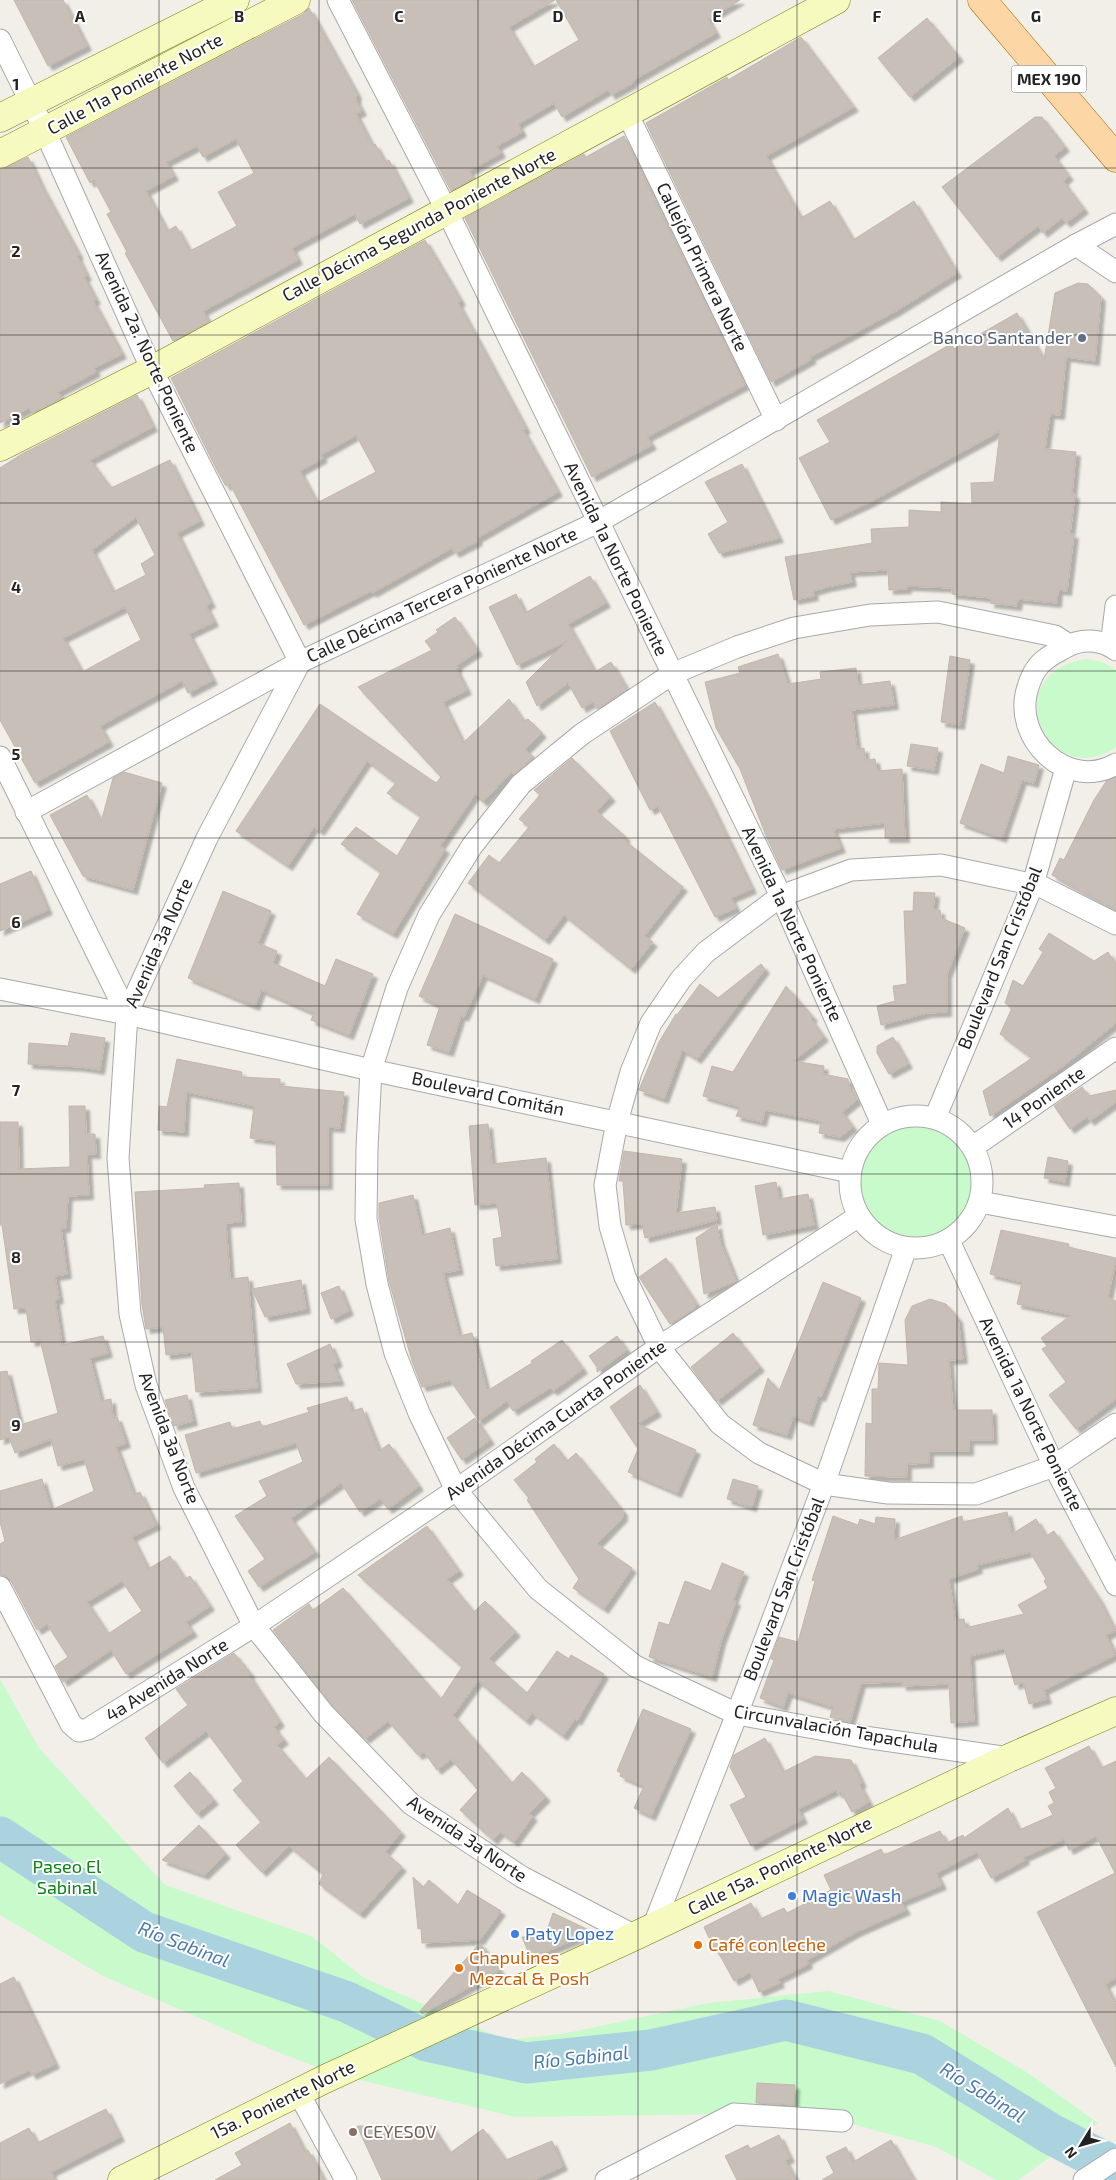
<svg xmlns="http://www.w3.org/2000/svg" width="1116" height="2180" font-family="'Exo 2',sans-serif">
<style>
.park{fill:#c8facc}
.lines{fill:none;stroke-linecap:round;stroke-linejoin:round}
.river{stroke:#aad3df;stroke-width:41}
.building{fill:#c7bfb8;stroke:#c4b6ab;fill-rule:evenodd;filter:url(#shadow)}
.street-casing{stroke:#a9a9a9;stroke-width:23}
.secondary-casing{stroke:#707d05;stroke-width:29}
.primary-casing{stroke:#a06b00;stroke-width:29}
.street{stroke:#fff;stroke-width:21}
.secondary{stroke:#f7fabf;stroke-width:28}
.primary{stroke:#fcd6a4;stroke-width:28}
.grid{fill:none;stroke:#222;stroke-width:1;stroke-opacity:0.55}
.service-dot{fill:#5c6f8a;stroke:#fff;stroke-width:2}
.shop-dot{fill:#3f7fe0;stroke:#fff;stroke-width:2}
.food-dot{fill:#e8710a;stroke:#fff;stroke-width:2}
.education-dot{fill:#8d6e63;stroke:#fff;stroke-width:2}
.labels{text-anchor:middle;stroke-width:4;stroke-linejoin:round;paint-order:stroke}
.shield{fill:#fff;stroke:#646464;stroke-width:1}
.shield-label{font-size:16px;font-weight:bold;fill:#222}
.street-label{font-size:18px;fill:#222;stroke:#fff}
.service-label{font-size:18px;fill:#4e5e75;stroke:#fff;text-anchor:end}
.park-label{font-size:18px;fill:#0c8416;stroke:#fff}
.shop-label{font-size:18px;fill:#366cbe;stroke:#fff;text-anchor:start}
.food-label{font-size:18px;fill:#c56008;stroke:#fff;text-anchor:start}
.education-label{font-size:18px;fill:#785e54;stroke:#fff;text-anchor:start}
.water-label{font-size:19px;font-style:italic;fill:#4a7aab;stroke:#fff}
.grid-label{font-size:16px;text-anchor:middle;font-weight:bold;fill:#222;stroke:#fff;stroke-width:4;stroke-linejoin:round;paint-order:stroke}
</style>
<defs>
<filter id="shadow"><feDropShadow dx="4.5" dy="4.5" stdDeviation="1" flood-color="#0004"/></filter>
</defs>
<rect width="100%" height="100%" fill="#f2efe9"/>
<!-- park -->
<g class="park">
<path d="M1087,659L1102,662L1116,670V747C1047,795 994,671 1087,659Z"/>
<circle cx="917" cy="1183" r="56"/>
<path d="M0,1679L39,1748L165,1885L313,1937L364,1978L506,2040L562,2034L708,2003L828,1991L940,2021L1028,2073L1098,2123L1018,2180H996L936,2147L842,2121L734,2114L515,2117L335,2074L275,2051L103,1976L0,1915Z"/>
</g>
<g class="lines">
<!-- river -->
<path class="river" d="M0,1837L144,1932L347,2002L427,2041L526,2063L651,2050L786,2020L922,2054L1051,2134L1116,2168"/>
</g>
<!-- building -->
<g class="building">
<path d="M14,0H63L87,46L48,66Z"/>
<path d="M352,0H555L509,27L533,67L579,40L556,0H740L708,19L716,33L632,81L633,83L611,95L608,90L562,117L554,103L518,124L522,132L497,146L501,153L469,171L474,178L451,191Z"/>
<path d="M309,8L357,94L356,100L362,111L356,114L372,145L375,144L385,162L389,160L409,198L360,224L355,214L292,248L298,260L203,311L209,322L173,341L125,253L127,252L107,214L111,212L94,180L90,183L66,137L303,14ZM236,139L254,173L218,192L237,226L190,251L176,226L167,231L146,191L174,176L166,162L197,146L203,157Z"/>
<path d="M927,18L959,57L910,97L878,58Z"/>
<path d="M801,37L854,107L766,156L801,218L830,201L853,240L914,201L957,273L896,311L810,357L812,359L771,382L646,123L727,77L728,80Z"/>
<path d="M1035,117H1042L1065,147L1054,156L1069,176L1063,181L1084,209L1066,223L1062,218L1043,233L1038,226L997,257L942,187Z"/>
<path d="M624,136L745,385L647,437L652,445L592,477L465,218L584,154L586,157Z"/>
<path d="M28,157L41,185L79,255L77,256L87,276L84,277L96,300L93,301L122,354L94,368L96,372L58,392L62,398L32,413L29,408L0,423V170Z"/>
<path d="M425,240L461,301L458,303L526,429L523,430L558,492L477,538L478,541L455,553L452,548L372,593L371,591L304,625L230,484L226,486L218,472L171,378ZM356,435L376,472L317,503L300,471L323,458L321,455Z"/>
<path d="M1078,283L1088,284L1101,297L1095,361L1066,357L1060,415L1050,414L1045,449L1076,452L1072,494H1075L1070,534H1074L1067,591L1058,590L1057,603L1018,599L1017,606L990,603L991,598L952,594V588L907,586V589L889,590L888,570L850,572L852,582L827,587L813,591L814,596L794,600L785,557L872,543L871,529L909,527V510L941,512V502L972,504L971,483L994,482L1000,431L870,502L831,520L799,458L830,442L817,420L951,344L954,349L1017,313L1044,360L1055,293Z"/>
<path d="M137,395L153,427L90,460L111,488L170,460L200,521L177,533L211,603L206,606L214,622L189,634L213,680L188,693L182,681L100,726L109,742L35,783L0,720V468L20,455ZM136,517L155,555L141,564L146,575L113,592L92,550ZM125,607L141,640L82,672L63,638Z"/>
<path d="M742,464L779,538L719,553L708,534L728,522L705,482Z"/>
<path d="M590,576L606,603L568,624L595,672L611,662L627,689L597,709L593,702L582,708L568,683L537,706L526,682L567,641L517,665L489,607L516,594L525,613Z"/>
<path d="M455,617L478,651L457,665L458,668L456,669L467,690L443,702L463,743L509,699L524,721L528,719L542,733L525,750L534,757L514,774L511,772L483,802L475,794L440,846L445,849L393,934L357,914L381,872L341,844L356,827L397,856L421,816L387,793L396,783L367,761L320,831L314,827L288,866L236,831L320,704L436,783L441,777L358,687L432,650L425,641L438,632L436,630Z"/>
<path d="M778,654L788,684L821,679L820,672L856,668L858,685L890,681L894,705L852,710L857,749L864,748L865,760L875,759L877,771L902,769L905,838H885V823L833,829L841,848L782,870L767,838L740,769L716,728L705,682L740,673L738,667Z"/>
<path d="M950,656L970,660L960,725L941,722Z"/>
<path d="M655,702L708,798L752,889L731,898L736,908L715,917L658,806L650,810L610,731Z"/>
<path d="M911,744L938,748L934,770L907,766Z"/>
<path d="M1008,756L1039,765L1034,783L1022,780L1002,838L960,823L981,764L1004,773Z"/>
<path d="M572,758L611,797L596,811L626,837L624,840L683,887L644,936L653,942L631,969L564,915L545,940L468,883L489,855L499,863L529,827L519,819L540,795L534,790Z"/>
<path d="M124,772L162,783L133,890L83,876L50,815L87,795L101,822L113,778Z"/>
<path d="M1116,777V910L1052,875L1060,858L1064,860L1094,800L1107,780Z"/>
<path d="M31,871L48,910L0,931V884Z"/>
<path d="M223,891L271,911L258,943L277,951L273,963L325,986L336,959L373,974L349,1035L311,1020L314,1013L261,990L255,1006L188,978Z"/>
<path d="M914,892L935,893L933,910H940L941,918L965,928L947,974V1012L927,1013L881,1025L877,1006L895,1001L893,986L907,984L904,911H913Z"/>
<path d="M455,914L553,959L535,999L483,975L464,1017L461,1015L449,1052L427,1045L440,1006L419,996Z"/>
<path d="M1049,933L1094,961L1108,952L1116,964V1023L1062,1067L990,1116L983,1091L1032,1058L1000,1034L1012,1008L1005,1003L1013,980L1023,986L1043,952L1039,949Z"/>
<path d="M761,964L765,969L697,1059L682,1050L664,1099L639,1090L659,1042L676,1014L677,1015L700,984L718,998Z"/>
<path d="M786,986L813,1017L811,1019L824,1037L793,1061L824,1066L823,1074L848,1079L849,1086L857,1100L842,1112L853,1127L840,1137L819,1133L821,1121L765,1110L762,1122L736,1116L740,1107L703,1096L712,1066L733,1072Z"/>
<path d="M71,1033L105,1038L100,1070L81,1067L28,1064L29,1043L68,1046Z"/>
<path d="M893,1037L908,1064L889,1074L877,1053V1046Z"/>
<path d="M177,1059L242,1072L241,1077L280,1079V1086L344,1092L340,1128L328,1127V1185H277L276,1141L250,1138L254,1106L186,1092L184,1132L158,1130L159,1106L167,1107Z"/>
<path d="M1082,1087L1089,1096L1116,1090V1102L1090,1121L1087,1117L1070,1129L1054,1106Z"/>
<path d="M69,1106H85L86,1134H95L96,1154H87L89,1195L68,1196L66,1228H61L67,1274L55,1276L59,1299L55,1300L62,1345L103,1336L108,1353L90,1358L101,1401L111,1399L113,1418L117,1417L126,1443L116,1447L134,1495L140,1492L156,1525L132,1537L148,1569L170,1556L185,1579L190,1576L210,1606L186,1622L193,1632L126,1674L111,1650L63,1682L55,1666L68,1657L47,1624L37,1630L11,1581L6,1576L0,1575V1544L5,1541L0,1522V1491L42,1479L51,1510L94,1491L84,1459L58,1466L51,1439L15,1453L9,1437L0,1440V1372L7,1371L20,1425L58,1413L40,1340L31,1342L26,1308L14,1309L2,1225H0V1122H18L19,1169L70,1167ZM122,1581L142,1611L108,1634L87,1602Z"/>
<path d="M488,1124L492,1164L546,1158L557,1259L496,1266L493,1239L502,1237L497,1203L475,1205L469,1126Z"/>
<path d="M624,1151L682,1159L676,1213L715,1207L717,1220L645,1238L642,1224L626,1225L623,1181H619Z"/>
<path d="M1048,1157L1068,1161L1065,1182L1044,1178Z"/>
<path d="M776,1182L779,1199L808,1194L814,1225L763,1235L755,1186Z"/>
<path d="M239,1183L241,1222L226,1223L230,1279L248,1277L257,1388L196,1392L192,1352L166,1355L163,1327L146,1329L142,1305L135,1192L205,1188L204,1185Z"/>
<path d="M413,1195L422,1235L450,1228L459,1270L443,1273L459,1336L472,1333L487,1391L532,1363L531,1361L562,1340L583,1369L553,1391L550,1388L513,1411L507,1401L479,1421L450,1380L422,1387L412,1361L389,1281L379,1218V1203Z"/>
<path d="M717,1224L720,1241L736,1281L704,1294L696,1238Z"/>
<path d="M1001,1230L1069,1244L1068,1247L1116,1258L1108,1297L1116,1301V1399L1076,1429L1049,1395L1066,1382L1042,1349L1047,1346L1041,1338L1071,1315L1017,1304L1022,1282L990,1274Z"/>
<path d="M666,1258L696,1303L695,1308L670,1324L639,1277Z"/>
<path d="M301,1280L306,1309L265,1317L252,1289Z"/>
<path d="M823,1282L861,1298L821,1397L818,1396L809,1422L793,1416L787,1435L753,1425L768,1378L779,1391Z"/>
<path d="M339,1286L349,1311L331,1319L321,1293Z"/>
<path d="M930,1299L946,1304L958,1318L963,1359L949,1360L953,1410H992L993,1440H969V1451H929V1463L907,1464V1477L865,1476L866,1423L872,1424V1389H878L879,1363L908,1365L905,1320L912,1306Z"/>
<path d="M733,1333L760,1367L717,1401L691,1367Z"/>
<path d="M617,1336L627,1350L597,1372V1367L589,1356Z"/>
<path d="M330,1344L338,1362L333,1365L340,1381L296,1384L287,1364Z"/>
<path d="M640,1385L657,1412L637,1424L696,1450L677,1493L628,1472L638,1449L610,1407Z"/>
<path d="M187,1395L193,1421L174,1426L165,1400Z"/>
<path d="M347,1397L352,1411L362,1408L379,1451L389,1444L419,1486L388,1509L380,1499L360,1512L341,1483L291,1518L315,1552L259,1587L248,1571L265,1559L235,1516L267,1496L259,1481L303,1462L296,1443L196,1473L185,1435L230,1422L232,1429L260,1421L262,1427L309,1412L307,1408Z"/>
<path d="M475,1418L490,1440L462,1460L447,1438Z"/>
<path d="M554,1444L567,1461L576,1453L623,1511V1517L597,1544L632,1568L604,1609L573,1588L579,1579L527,1500L529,1498L514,1480L537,1462L535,1459Z"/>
<path d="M733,1479L758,1486L752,1507L727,1499Z"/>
<path d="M1007,1512L1012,1534L1036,1519L1046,1536L1054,1531L1099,1599L1115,1631L1106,1635L1115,1655L1044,1690L1047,1699L1029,1704L1023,1682L1015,1685L1004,1648L970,1656L974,1721L951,1723L949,1684L902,1686V1682L861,1683L850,1722L830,1717L833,1707L788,1693L783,1707L760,1698L774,1660L771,1659L779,1637L798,1642L815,1581L812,1580L833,1516L858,1525L860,1519L875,1524L876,1517L895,1519L894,1540L962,1516L963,1522ZM1030,1552L1046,1579L1044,1581L1048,1588L1018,1605L1024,1614L965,1628L964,1619L955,1620L949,1579L978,1569L977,1565Z"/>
<path d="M427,1526L459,1571L447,1579L474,1612L485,1601L516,1632L489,1659L527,1693L557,1651L569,1659L571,1655L604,1674L577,1721L575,1719L563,1736L532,1713L526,1721L478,1681L453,1715L512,1783L522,1772L546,1797L529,1814L533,1816L514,1842L500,1832L493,1840L460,1810L478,1790L451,1759L437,1770L424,1752L418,1755L388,1721L365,1739L333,1706L273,1630L309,1604L313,1610L343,1588L441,1699L462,1667L358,1575Z"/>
<path d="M722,1563L744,1572L733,1600L736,1601L721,1641L712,1677L649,1657L659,1622L669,1625L685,1581L711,1591Z"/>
<path d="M234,1653L251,1674L249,1675L280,1722L274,1727L284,1740L277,1745L306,1779L329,1757L401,1832L385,1852L402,1867L360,1914L319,1884L323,1874L289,1846L262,1872L236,1845L261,1822L233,1790L243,1781L206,1731L163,1763L145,1738L188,1705L176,1689Z"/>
<path d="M643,1709L691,1729L651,1816L634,1808L644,1786L620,1776L621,1773L617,1771Z"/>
<path d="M765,1738L783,1772L815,1756L851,1760L862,1783L859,1784L869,1802L852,1812L841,1792L838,1794L836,1790L798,1809L803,1819L751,1846L730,1805L746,1797L730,1767L734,1755Z"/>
<path d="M1089,1746L1101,1768L1116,1761V1978L1105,1984L1116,2005V2067L1037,1912L1115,1873L1096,1836L1069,1850L1064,1839L1024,1857L1025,1860L991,1878L977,1852L936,1873L942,1885L901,1902L906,1910L856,1932L807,1960L808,1964L778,1979L780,1983L759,1992L750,1972L734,1981L717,1950L715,1951L704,1927L751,1903L760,1919L784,1908L787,1913L831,1890L824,1875L881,1849L884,1855L940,1831L947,1843L963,1835L964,1838L1008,1808L1019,1830L1053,1815L1048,1806L1054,1803L1049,1792L1056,1788L1045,1768Z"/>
<path d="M190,1772L214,1800L197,1814L174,1786Z"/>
<path d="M199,1825L226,1854L204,1875L162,1860Z"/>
<path d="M413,1877L423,1887L429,1880L458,1905L467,1890L501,1911L480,1940L422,1943L421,1928L418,1929Z"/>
<path d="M553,1913L593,1932L531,1958L522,1937L545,1936Z"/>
<path d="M480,1943L500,1970L422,2014L420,2011Z"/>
<path d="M14,1977L55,2064L32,2075L29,2070L0,2084V1984Z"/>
<path d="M757,2083L795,2085L794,2105L756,2103Z"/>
<path d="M106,2109L120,2137L51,2172L55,2180H0V2143L29,2128L37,2143Z"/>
<path d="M290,2123L305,2152L308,2150L324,2180H215L242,2165L235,2153Z"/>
<path d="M357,2126H432L450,2153L483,2129L506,2160L552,2141L563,2166L534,2180H382Z"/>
<path d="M779,2135L790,2158L785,2160L796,2180H737L725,2156L748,2145L750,2149Z"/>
<path d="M891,2140L914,2180H822L834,2173L826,2157L846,2147L853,2162Z"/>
</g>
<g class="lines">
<!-- street casing -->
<g class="street-casing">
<g id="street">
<path d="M338,0L447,211L781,896L882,1124"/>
<path d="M0,40L45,131L152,370L300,662"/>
<path d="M627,113L776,420"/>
<path d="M1076,245L1116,272"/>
<path d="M1111,646L1116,606"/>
<path d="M1116,650C1102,639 1081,638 1066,647C1059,651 1052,654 1046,659C1037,665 1031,677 1028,687C1011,738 1067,792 1116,764"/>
<path d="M300,662L207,838L127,1014L118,1158L130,1314L146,1385L184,1488L254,1626L324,1714L411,1804L522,1877L635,1936"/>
<path d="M0,757L127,1014"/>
<path d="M26,812L300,662L598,522L1076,245L1116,224"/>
<path d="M1116,924L1040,886L941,865L851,870L781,896L706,952L681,979L651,1023L631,1072L617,1122L605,1185L610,1226L625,1277L659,1347L720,1424L759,1453L824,1484L888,1493L976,1494L1054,1466L1116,1424"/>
<path d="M0,989L127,1014L371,1070L850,1172"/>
<circle cx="916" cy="1182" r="66"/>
<path d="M935,1118L1033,884L1066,768"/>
<path d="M973,1147L1116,1048"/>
<path d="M980,1202L1116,1227"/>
<path d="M949,1241L1054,1466L1116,1585"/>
<path d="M0,1587L71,1724L79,1731L88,1729L254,1626L456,1490L659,1347L859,1216"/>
<path d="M1009,1758L864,1737L737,1714L635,1666L538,1589L456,1490L419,1413L395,1353L377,1284L366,1219L367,1148L371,1070L397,988L429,915L472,846L521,784L582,734L672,674L737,647L794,628L870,615L938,612L1055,636L1069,645"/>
<path d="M653,1927L737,1714L824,1484L906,1248"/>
<path d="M298,2092L346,2180"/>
<path d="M606,2180L734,2114L842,2121"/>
<path d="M1084,2180L1116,2159"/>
</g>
</g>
<!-- secondary casing -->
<g class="secondary-casing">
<g id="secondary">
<path d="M0,118L235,0"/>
<path d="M0,154L296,0"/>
<path d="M0,447L152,370L836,0"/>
<path d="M122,2180L325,2079L635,1936L1009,1758L1116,1711"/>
</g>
</g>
<!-- primary casing -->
<g class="primary-casing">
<path id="primary" d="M982,0L1116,158"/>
</g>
<!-- street -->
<use href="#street" class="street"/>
<!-- secondary -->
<use href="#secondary" class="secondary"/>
<!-- primary -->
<use href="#primary" class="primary"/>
</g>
<!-- grid -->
<path class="grid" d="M159,0V2180M319,0V2180M478,0V2180M638,0V2180M797,0V2180M957,0V2180M0,168H1116M0,335H1116M0,503H1116M0,671H1116M0,838H1116M0,1006H1116M0,1174H1116M0,1342H1116M0,1509H1116M0,1677H1116M0,1845H1116M0,2012H1116"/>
<!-- markers -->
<circle class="service-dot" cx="1082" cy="338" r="5"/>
<g class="shop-dot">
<circle cx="792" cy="1896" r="5"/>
<circle cx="515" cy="1934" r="5"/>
</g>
<g class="food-dot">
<circle cx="698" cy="1945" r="5"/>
<circle cx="459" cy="1968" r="5"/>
</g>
<circle class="education-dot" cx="353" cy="2132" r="5"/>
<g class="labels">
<!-- shield labels -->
<rect class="shield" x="1011.5" y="65.5" width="75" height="27" rx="4"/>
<g class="shield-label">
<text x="1049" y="85">MEX 190</text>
</g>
<!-- street labels -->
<g class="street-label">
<text transform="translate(135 84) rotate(-28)" y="6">Calle 11a Poniente Norte</text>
<text transform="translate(419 225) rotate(-28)" y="6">Calle Décima Segunda Poniente Norte</text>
<text transform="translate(702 267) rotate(64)" y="6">Callejón Primera Norte</text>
<text transform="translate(147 352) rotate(65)" y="6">Avenida 2a. Norte Poniente</text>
<text transform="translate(616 559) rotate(64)" y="6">Avenida 1a Norte Poniente</text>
<text transform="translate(442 595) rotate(-25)" y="6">Calle Décima Tercera Poniente Norte</text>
<text transform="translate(792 924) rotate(65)" y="6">Avenida 1a Norte Poniente</text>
<text transform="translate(159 943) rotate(-66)" y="6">Avenida 3a Norte</text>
<text transform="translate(1000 958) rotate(-68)" y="6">Boulevard San Cristóbal</text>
<text transform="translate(488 1094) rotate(12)" y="6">Boulevard Comitán</text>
<text transform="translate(1044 1098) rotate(-35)" y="6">14 Poniente</text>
<text transform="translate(1031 1414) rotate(64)" y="6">Avenida 1a Norte Poniente</text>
<text transform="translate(556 1420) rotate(-35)" y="6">Avenida Décima Cuarta Poniente</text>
<text transform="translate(169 1438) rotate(69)" y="6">Avenida 3a Norte</text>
<text transform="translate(784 1589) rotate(-69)" y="6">Boulevard San Cristóbal</text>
<text transform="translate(167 1680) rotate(-32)" y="6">4a Avenida Norte</text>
<text transform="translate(836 1729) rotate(10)" y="6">Circunvalación Tapachula</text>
<text transform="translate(467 1839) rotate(34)" y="6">Avenida 3a Norte</text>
<text transform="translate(780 1866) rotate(-26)" y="6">Calle 15a. Poniente Norte</text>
<text transform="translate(283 2100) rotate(-26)" y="6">15a. Poniente Norte</text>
</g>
<!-- service labels -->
<g class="service-label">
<text x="1072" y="344">Banco Santander</text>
</g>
<!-- park labels -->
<g class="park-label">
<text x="67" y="1873">Paseo El<tspan x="67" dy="21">Sabinal</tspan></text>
</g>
<!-- shop labels -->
<g class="shop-label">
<text x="802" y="1902">Magic Wash</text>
<text x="525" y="1940">Paty Lopez</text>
</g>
<!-- food labels -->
<g class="food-label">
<text x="708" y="1951">Café con leche</text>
<text x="469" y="1964">Chapulines<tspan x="469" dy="21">Mezcal &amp; Posh</tspan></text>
</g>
<!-- education labels -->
<g class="education-label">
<text x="363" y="2138">CEYESOV</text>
</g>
<!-- water labels -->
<g class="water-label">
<text transform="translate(184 1944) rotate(21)" y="7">Río Sabinal</text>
<text transform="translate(581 2057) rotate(-6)" y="7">Río Sabinal</text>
<text transform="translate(983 2092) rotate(32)" y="7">Río Sabinal</text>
</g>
</g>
<g class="grid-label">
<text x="80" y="22">A</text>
<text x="239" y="22">B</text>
<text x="399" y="22">C</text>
<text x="558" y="22">D</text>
<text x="717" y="22">E</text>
<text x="877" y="22">F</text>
<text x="1036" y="22">G</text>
<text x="16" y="90">1</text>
<text x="16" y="257">2</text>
<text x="16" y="425">3</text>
<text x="16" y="593">4</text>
<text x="16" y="760">5</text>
<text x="16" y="928">6</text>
<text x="16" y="1096">7</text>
<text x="16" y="1263">8</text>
<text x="16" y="1431">9</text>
</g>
<!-- north arrow -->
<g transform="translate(1081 2145) rotate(233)" stroke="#ffffff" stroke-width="4" paint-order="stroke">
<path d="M0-4L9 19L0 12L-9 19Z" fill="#222222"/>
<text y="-8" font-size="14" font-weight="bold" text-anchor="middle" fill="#222222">N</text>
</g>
</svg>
